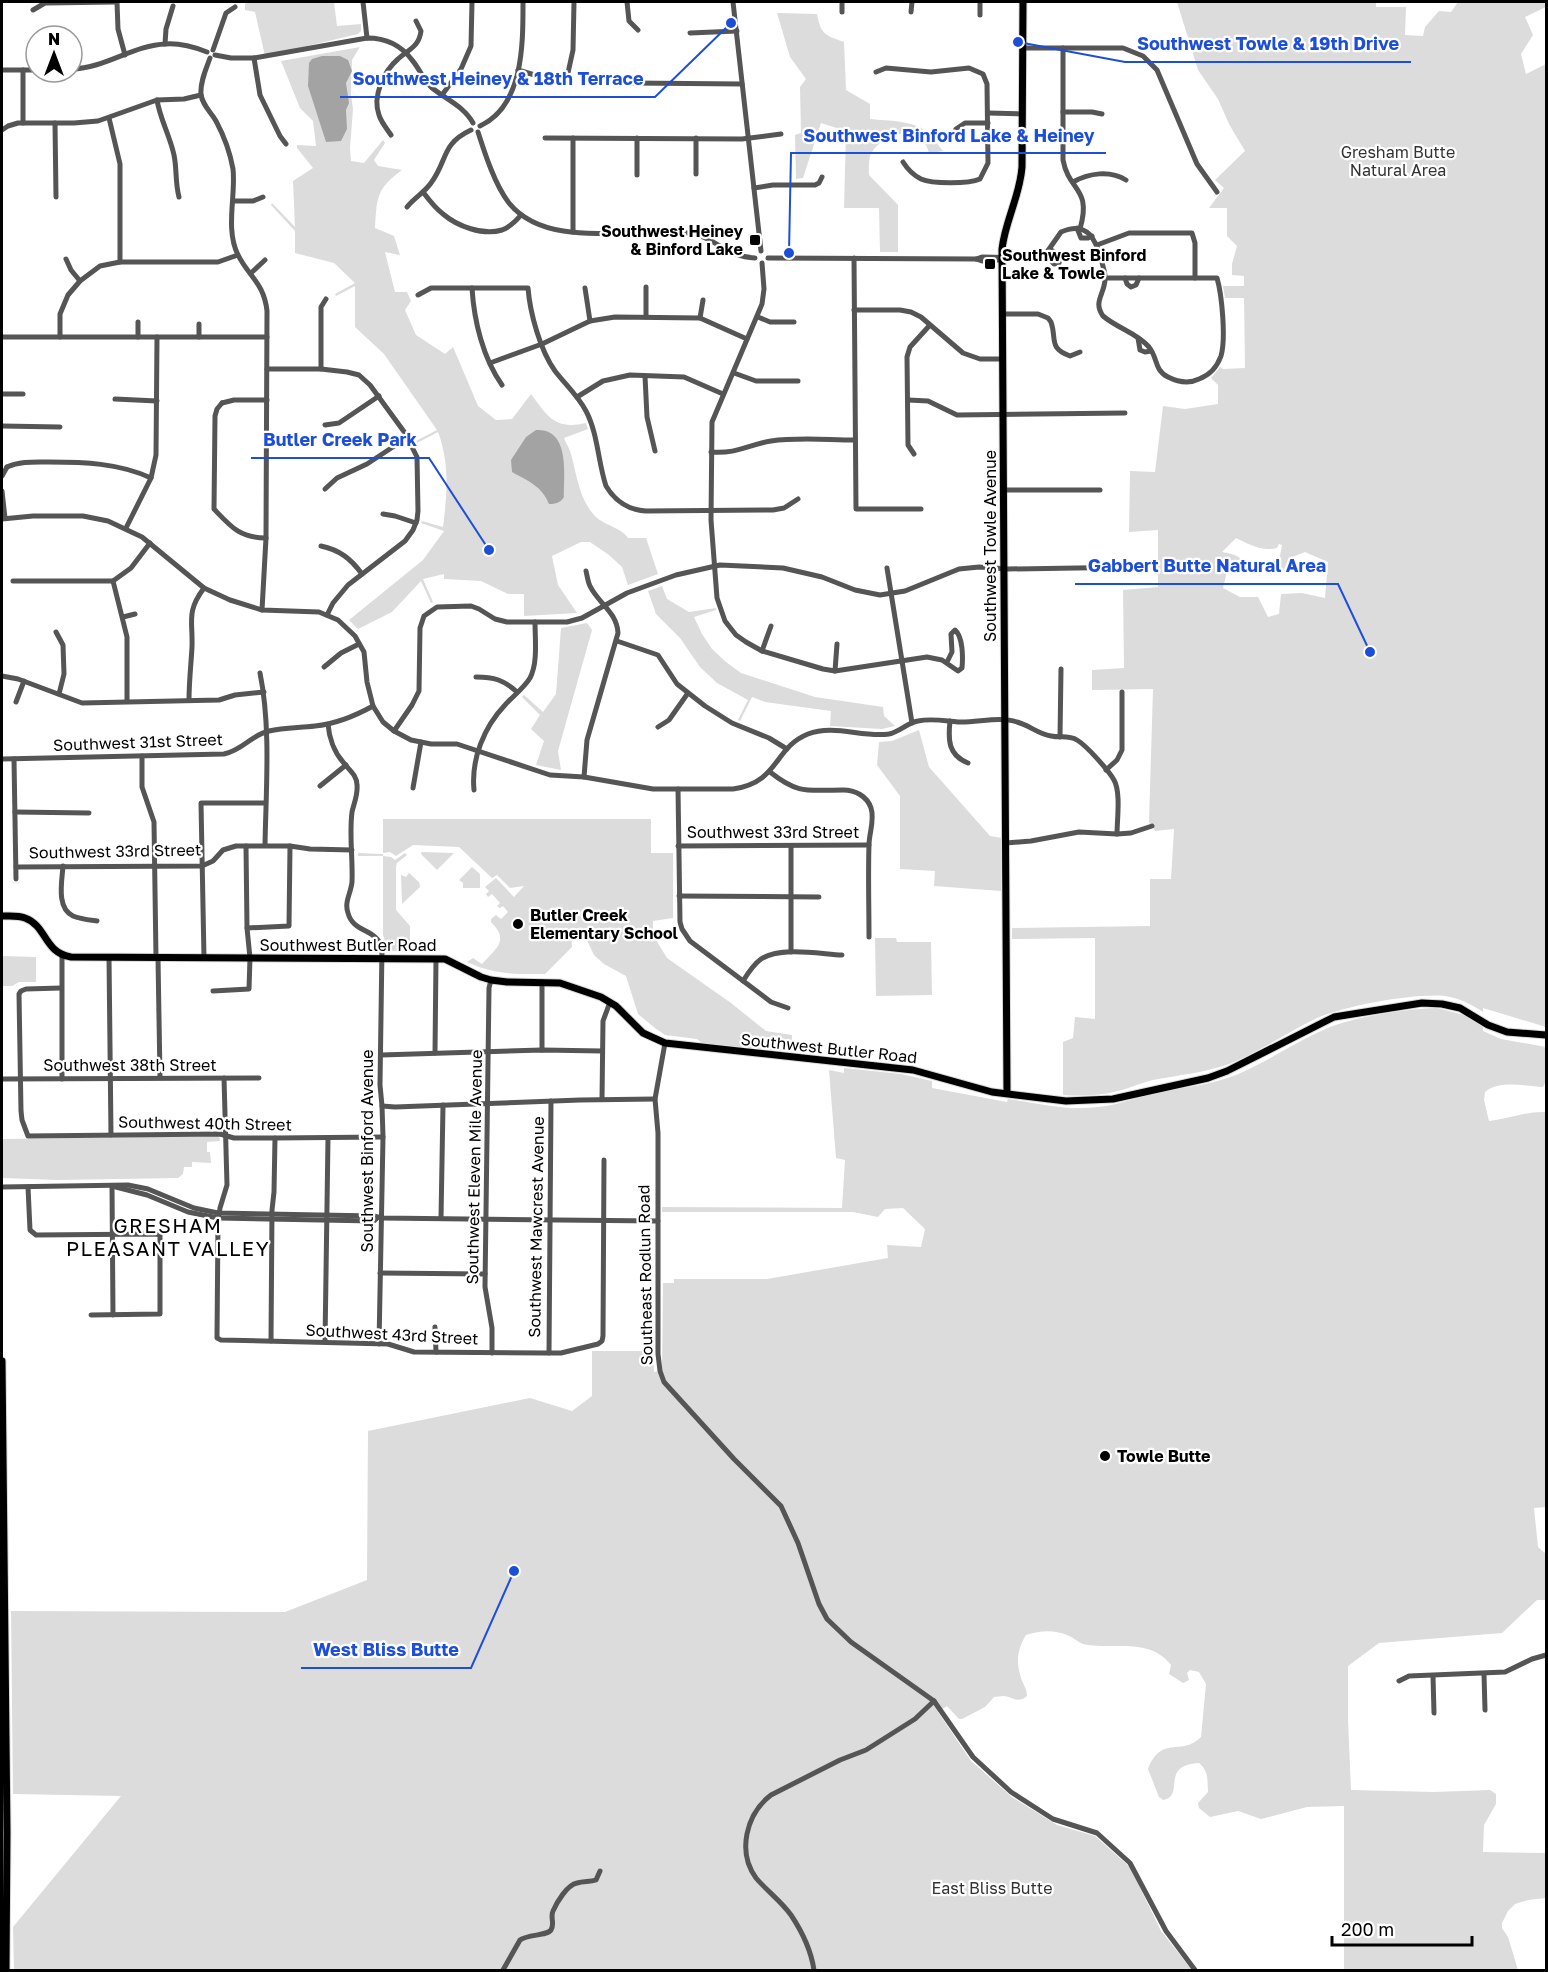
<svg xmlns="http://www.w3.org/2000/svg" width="1548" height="1972" font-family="'Golos Text',sans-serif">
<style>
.green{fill:#dcdcdc;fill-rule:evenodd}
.water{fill:#a3a3a3}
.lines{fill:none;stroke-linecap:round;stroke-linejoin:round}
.major-casing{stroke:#dbdbdb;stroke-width:9}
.minor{stroke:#555;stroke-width:5}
.major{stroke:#000;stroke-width:7}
.poi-dot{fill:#000;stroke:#fff;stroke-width:2}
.labels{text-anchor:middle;stroke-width:4.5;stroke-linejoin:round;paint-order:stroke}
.park-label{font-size:16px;fill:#333;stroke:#fff}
.poi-label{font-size:16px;font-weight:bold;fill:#000;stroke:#fff;text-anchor:start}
.street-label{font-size:16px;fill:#000;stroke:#fff}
.quarter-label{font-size:20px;letter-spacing:1.5px;fill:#000;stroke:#fff}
.leader{fill:none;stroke:#1d4ed8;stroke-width:2}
.callout-dot{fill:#1d4ed8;stroke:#fff;stroke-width:2}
.callout-label{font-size:18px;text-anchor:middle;font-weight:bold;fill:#1d4ed8;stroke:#fff;stroke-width:4.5;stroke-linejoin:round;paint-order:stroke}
</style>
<rect width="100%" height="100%" fill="#fff"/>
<!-- green -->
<g class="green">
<path d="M247,2H334L337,26L361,24V31L358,34L265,56L255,12L245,10V4Z"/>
<path d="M1177,2H1376V7H1406L1405,35L1423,36L1425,27L1439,11L1451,12L1458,2H1546V7L1525,17L1533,35L1521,54L1526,74L1546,64V1027L1483,1008V1012C1471,1004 1459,998 1445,996C1414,993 1343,1006 1315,1019C1286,1033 1259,1052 1229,1064C1204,1073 1179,1075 1153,1080C1141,1083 1130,1088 1118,1091C1100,1096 1081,1096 1063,1095V1042L1073,1038L1075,1017L1095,1019V938L1012,939V928L1150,926V879H1171L1174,829L1155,831L1149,822L1153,689L1092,690V670L1124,668L1123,590L1158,587V530L1129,532L1130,471L1155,472L1163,406L1185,409L1218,404V385L1211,378L1220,367L1223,369L1245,368L1244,298H1225L1223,286H1244V276L1232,275V264L1237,246L1227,236V208H1209L1224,188L1215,180L1245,151L1229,124L1218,99L1198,70ZM1236,538C1249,544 1261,552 1277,548L1279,544L1282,545L1277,572L1282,573L1290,558L1305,552L1328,562L1325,598L1302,593L1281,594L1279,614L1268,617L1258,597H1240L1223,588L1227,572L1240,573L1248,568C1242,556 1234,554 1222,552Z"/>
<path d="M777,13L817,14C821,35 825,35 844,42L846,90L870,104V119C888,121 913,120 927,132C933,137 938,145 943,151L929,153C922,124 885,131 872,152C868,157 869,169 869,175L898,205V252H880L879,208H844L846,131L821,123L803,178L796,179L795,135L801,133L800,87L806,79L790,57Z"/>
<path d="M360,47L352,60L351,95L353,109L350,148L351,161L364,163L383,140L385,143L374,160L378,166L402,170C376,189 377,198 375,228L394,236L400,255L385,252L395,292H407L411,301L405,310L416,335L445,354L453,347L478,406L496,420L512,419L531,394C548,417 555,430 586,423L588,429L564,438C566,443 568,446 570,451C577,473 578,497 594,515C604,526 621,527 628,538H646L658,574L628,585L622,567L609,555L590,542H581L552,556L558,585L577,613L524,616V594H508L481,581L444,579V574L423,579L433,602L431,603L421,581L392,612L358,629L349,620L423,560L444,531L421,523L422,521L443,527C447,494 450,464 438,432L417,443L416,441L437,430L384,354L355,327V286L336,296L335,294L355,283L334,263L295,253V231L271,205L272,203L295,227L293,181L313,168L297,148V145L316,146L313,121L300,108L281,61Z"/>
<path d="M662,586L667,599L689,612L716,608V610L694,617L702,634L712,649L726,662L741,673L815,697L883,707L884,716L895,726L882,729L830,726L831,711L765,702L752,697L740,721L738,720L748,700L717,683L700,667L680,638L656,614L648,591Z"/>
<path d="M587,623L592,630L558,751L561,770L536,765L544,741L531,729L540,715L522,697L524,695L543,712L556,694L561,628Z"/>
<path d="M919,730L929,767L990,836L1002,838L1001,891L934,886L935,871L900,869V796L877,765L879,742L892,741Z"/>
<path d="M383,819H651V853H673V918L653,921V935L667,958L731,1003L766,1031L792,1035V1052L711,1044L702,1043L697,1039L665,1035L655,1028L638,1014L626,976L604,964L594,955L581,928L571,933L572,947L545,974C515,974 495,975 467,962L473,958L482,964C496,948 510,941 491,922V919L496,915L501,919L508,912L503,906L500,908L497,906L500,903L492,894L488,897L486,894L489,891L485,887L496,878L514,897L524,886L510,888L497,875L492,878L459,847L413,845L396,856L390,852L383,853Z"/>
<path d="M422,852L454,853L437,870L421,854Z"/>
<path d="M358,853L383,854V856L391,857L395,860L405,853L407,855L397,863L396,867V910L410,926V941L402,952L388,950L383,935V856H358Z"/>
<path d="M472,867L480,874V888H463V883L459,880Z"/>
<path d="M409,873L419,882L420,887L402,904L401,875L406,877Z"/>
<path d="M875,938H896L897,942H931L932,995L876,996Z"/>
<path d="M2,956L36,957V982H19L12,986H2Z"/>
<path d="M1437,1008L1464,1015L1483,1027V1031L1501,1039L1546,1047V1081L1543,1087C1526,1086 1499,1080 1485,1092L1484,1100L1489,1121C1509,1119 1526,1111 1546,1112V1507L1534,1508L1538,1547L1546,1554V1600H1537L1502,1633L1379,1643L1348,1666V1720L1351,1790L1434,1792L1490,1790L1496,1794V1804L1484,1825L1483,1852L1546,1853V1898L1528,1900L1515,1904L1508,1911L1502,1923V1928L1508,1937L1518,1970H1344V1806L1307,1807L1261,1819L1238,1811L1210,1817L1199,1808L1198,1803L1208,1792C1207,1780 1209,1771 1199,1763C1159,1765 1186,1796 1163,1800L1159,1797L1148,1769C1162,1734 1181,1757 1201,1737L1206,1684L1199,1672L1190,1670L1187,1673L1189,1680L1183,1683L1169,1674L1171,1665C1150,1638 1117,1649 1088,1645C1079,1644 1075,1638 1067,1635C1053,1629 1039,1631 1026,1635C1017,1650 1016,1661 1021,1678C1023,1684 1027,1689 1027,1696C1018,1704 1013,1697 1004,1696C1003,1696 994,1697 994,1697L985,1707L962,1719H959L947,1706L938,1712L971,1761L1012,1797L1057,1825L1095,1836L1130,1867L1161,1931L1192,1970H14L13,1927L121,1796L13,1794L11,1611L285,1612L367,1580L368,1431L530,1398L572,1411L592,1396V1351H653L654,1372L662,1371L663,1283H674V1279H767L888,1258L887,1245L921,1247L925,1229L903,1208L885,1209L878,1217L853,1212H662V1207L842,1208L845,1160L836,1158L829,1070L844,1073V1068L901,1074L932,1081V1088L1007,1102L1008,1099C1038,1103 1067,1111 1098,1107C1121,1105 1142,1095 1165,1091C1189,1087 1213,1084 1236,1075C1265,1063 1292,1044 1321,1031C1350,1017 1404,1009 1437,1008Z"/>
<path d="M219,1136L220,1141L207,1142V1152H210L211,1163L192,1162V1167H184L183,1174L178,1178L58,1180L2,1178V1139Z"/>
</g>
<!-- water -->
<g class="water">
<path d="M322,56H340L348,60L352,71L346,83L349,103L346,110L347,129L341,141L326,142L308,86L309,63L312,59Z"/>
<path d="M536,430C570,428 564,474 564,497C560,503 556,504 549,504C542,486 528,481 512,472L511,460L526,437Z"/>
</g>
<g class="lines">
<!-- major casing -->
<g class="major-casing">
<g id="major">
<path d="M2,916C9,916 18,915 25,918C47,926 44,953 71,957L445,959L481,977L491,980L507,982L560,983L601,997L616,1006L643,1033L665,1043L913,1070L992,1092L1066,1101L1113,1099L1208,1078L1227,1071L1334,1017L1422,1003L1442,1004L1460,1008L1488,1025L1507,1032L1546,1035"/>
<path d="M1007,1093L1002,249C1005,221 1020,196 1022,167L1023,2"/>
<path d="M2,1361L7,1832L6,1970"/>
</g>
</g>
<!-- minor -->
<g class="minor">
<path d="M117,2L118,29L125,55"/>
<path d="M363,2L367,38"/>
<path d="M627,2L629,21L638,30"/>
<path d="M733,2L761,251"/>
<path d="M842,2V12"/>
<path d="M980,2V15"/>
<path d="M33,10L45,3L117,2"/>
<path d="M911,12L912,2"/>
<path d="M690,33L737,31"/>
<path d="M165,44L166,29L173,6"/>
<path d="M1023,48H1123L1143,56L1157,70L1197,164L1217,192"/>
<path d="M1063,48V160C1069,192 1092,187 1080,229"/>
<path d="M213,50L226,13L235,7"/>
<path d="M215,55L231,58H254L367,38C385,38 401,45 412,60C419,68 423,79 431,87C445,99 464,106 473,123"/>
<path d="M210,58C206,69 200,82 201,94C202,105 211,112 216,121C224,136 230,152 233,169C236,196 225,229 238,255C249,277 264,283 267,311L266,538L262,610"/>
<path d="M254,58L260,95L280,136L286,144"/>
<path d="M72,69C106,68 133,45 166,44C181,43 194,47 207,52"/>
<path d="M2,70H36"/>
<path d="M23,70V123"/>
<path d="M518,70L558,82H566L573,50L574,2"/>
<path d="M876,72L886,68L931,72L969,68L983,74L987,84L988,163L980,179C969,184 932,184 921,179C913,175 908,170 903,162"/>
<path d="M631,83L742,84"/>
<path d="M442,95L461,69L471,46L472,2"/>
<path d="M157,100C160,119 170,136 174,155C177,169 175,182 179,197"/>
<path d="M1063,112H1092L1102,114"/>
<path d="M988,113L1023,114"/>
<path d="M109,118L120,164V262"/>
<path d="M55,123L56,197"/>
<path d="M480,126C524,106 523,42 523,2"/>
<path d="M956,129L965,123H988"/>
<path d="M2,130L8,126L18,123H74L98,121L157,100L184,99L201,95"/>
<path d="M478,132C485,154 495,185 509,203C548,251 633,226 688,233C714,236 726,257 755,258"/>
<path d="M391,135C387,129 381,122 379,115C372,96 384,71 398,59C409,49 419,47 421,31L416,21"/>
<path d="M545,138L742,139L781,134"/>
<path d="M696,138V174"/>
<path d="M637,175V138"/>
<path d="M1073,182C1089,173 1110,170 1126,180"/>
<path d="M754,188L773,185H815L819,183L822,177"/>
<path d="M423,192C429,200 435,208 443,214C457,226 483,236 502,230C510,227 516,221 521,215"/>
<path d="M233,201H253L263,197"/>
<path d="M407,207C414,198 424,193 431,183C448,160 441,144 471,130"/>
<path d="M1077,228L1081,238H1088L1092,236"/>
<path d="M573,232V138"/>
<path d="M1097,245L1129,233H1192L1195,243V278"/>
<path d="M1045,255L1054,264L1059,263L1060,257L1050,249"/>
<path d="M768,258L976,259L982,261L998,260"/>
<path d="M854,258L856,509H921"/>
<path d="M66,259L71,270L80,281"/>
<path d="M976,259L982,257L1037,258L1047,252L1061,232C1088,220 1096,240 1102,262C1103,268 1106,274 1105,280C1104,295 1093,302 1103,316C1117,328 1137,333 1149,347C1158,358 1154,370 1168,377C1178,382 1189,384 1199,379C1210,375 1217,367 1221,356C1226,339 1222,295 1217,278H1105"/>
<path d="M762,263L764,289L762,304L712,422L711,520L717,598L725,621L736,635L746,642L762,651L823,669L835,671L927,657L942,660L958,671L962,668C963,657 963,637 955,630L951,634L952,652L947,662"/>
<path d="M251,273L265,260"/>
<path d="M1125,278L1127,284L1131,287L1136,285L1139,278"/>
<path d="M472,288C474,321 483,358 502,385"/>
<path d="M585,288L590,321"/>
<path d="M418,295L431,288H528C530,313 540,350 555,371C565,384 578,396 586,411C598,434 598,462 606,486C615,501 629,510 646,511L773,510L784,508L798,499"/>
<path d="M854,310H900L911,312L921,317L963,353L980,359H1003"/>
<path d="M1004,314H1038L1048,318L1051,322C1057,339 1048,348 1070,356L1080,352"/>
<path d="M646,317V287"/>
<path d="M758,317L770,322H794"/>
<path d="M700,318L703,300"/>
<path d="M2,337H267"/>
<path d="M60,337V314L68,295L80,281L100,266L120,262H218L238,255"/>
<path d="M138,337V322"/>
<path d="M199,337V324"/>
<path d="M1138,338L1140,350L1145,352L1151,351"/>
<path d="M490,363L542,344L590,321L615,317L700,318L747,339"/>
<path d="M267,369H321L347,372L359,375L370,385L405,433L417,457L418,511L417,520L413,530L405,541L348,585L333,603L327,615"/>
<path d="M321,369V307L326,299"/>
<path d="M734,373L756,381H798"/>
<path d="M645,376L647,417L655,451"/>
<path d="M2,394H23"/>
<path d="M577,397L603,381L630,375L684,377L723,394"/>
<path d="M115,399L157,401"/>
<path d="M908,400L928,401L957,415L1125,413"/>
<path d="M222,403L217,409L215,416L214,509C231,527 240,538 266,538"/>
<path d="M222,403L234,400H267"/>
<path d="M325,425L339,423L379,396"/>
<path d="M2,426L60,427"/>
<path d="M711,452C738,454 747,445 771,441C798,437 828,440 855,440"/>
<path d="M914,454L908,445L907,357L910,347L930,325"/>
<path d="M7,467C20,461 34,462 49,462C83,462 119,463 151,478"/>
<path d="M2,476L7,467"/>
<path d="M325,489L337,478L367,464L408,437"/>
<path d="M1003,490H1100"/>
<path d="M2,491L5,518"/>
<path d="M383,514L395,516L416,523"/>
<path d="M2,519L33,516H83L108,521L142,537L204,588L230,600L262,610L319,612L338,620L355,636L364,652L367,682L373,706L383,722L394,731L411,740L431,744H457L550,775L584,777L653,789H733C780,782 773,748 808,734C834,724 863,738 889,734C899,732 907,723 918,721C932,718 945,721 958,722C977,723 999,716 1017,722C1029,725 1038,734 1051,736C1060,738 1069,735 1077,740C1087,746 1109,771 1114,780C1121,792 1117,820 1117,834"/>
<path d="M126,528L151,478L156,455L157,337"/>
<path d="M321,546C340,550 351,559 362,574"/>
<path d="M887,568L912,723"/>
<path d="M13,581H113L131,568L150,543"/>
<path d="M113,581L127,637V701"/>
<path d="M123,617L135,614"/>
<path d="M56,632L63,645L64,674L59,694"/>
<path d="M617,641L658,655L677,684L705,706L732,723L769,738L787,749"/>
<path d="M762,651L771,626"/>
<path d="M324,667L341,653L359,644"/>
<path d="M835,671L837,644"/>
<path d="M260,673C271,727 266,789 265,845"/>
<path d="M2,676L18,679L82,703L219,700L235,695L264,692"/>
<path d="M476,677C494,677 504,680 517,692"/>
<path d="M189,700C189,682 191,665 192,647C193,621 186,612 204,588"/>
<path d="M16,702L24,681"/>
<path d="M950,721C948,740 948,755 968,763"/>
<path d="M328,724C329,737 334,752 343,762C349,770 357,775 357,785C358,795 354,803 352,812C349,835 353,859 352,882C351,893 344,902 348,913C353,933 376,928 382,948L380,1085L382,1106L383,1137L379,1344"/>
<path d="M658,727L669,720L688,693"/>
<path d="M394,731L412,705L419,691L420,628L424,616L437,607L471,606L479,609L495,619L507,622H567L582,618L627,593L676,575L720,565L783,568L822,577L855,590L880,595L905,591L959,569L979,567L1008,569L1138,567L1147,568"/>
<path d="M1060,737L1061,669"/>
<path d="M142,756V787L154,822L156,958"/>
<path d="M2,759L224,754C243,750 251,735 269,731C284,727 300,728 315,726C335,724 355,716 373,706"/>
<path d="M14,759L16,879"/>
<path d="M1106,770L1117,760L1122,750V692"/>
<path d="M770,772C799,795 808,790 843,790C855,790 867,796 871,808C875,820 869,833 869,845C868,875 869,906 869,937"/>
<path d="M584,777L587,740L618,633C617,612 598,603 590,586C588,582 587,575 586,571"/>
<path d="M320,786L346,765"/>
<path d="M413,788L421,742"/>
<path d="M678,789L680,922L682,929L690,941L771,1002L788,1008"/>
<path d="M474,790C471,759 484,727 505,705C513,696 524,688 530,678C538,663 535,639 535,622"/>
<path d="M15,812L89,813"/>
<path d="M1006,843L1031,841L1079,832L1117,834L1131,833L1152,826"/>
<path d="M678,846L869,845"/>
<path d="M63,866C62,881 56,908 73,916C80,919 90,920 97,921"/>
<path d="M16,867L202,866L213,861L223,850L236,846H290L310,849L352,850"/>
<path d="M679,896L819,897"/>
<path d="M247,928L289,926L290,846"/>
<path d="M791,952V846"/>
<path d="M62,954V1079"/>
<path d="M109,957L111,1135"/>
<path d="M158,958L160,1077"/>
<path d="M204,958L201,803H265"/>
<path d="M491,980L489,988L485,1287L492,1328V1353"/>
<path d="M743,981C748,973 754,964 761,959C781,946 820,954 842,955"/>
<path d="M61,988L26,989L21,991L19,994L21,1111L22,1120L28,1136L220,1134L234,1138H275L383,1137"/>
<path d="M213,991L249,989L250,958L247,928L246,846"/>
<path d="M665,1043L655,1099L658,1133V1354L660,1371L664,1382L734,1459L781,1506L798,1543L819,1604L827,1619L851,1642L934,1701L973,1757L1011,1792L1053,1819L1097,1833L1130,1863L1166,1931L1195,1970"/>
<path d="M542,1050V982"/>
<path d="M435,1053L436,959"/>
<path d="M381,1055L542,1050L602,1051"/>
<path d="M224,1078L227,1185L220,1208L218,1222L217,1338L221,1340L388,1344L414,1352L544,1353H561L598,1344L602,1341L603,1336L604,1160"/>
<path d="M2,1079L259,1078"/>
<path d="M602,1099L603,1021L610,1002"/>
<path d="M382,1106L395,1107L580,1100L655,1099"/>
<path d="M112,1186L147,1195L188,1212L218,1218L374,1221L377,1218"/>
<path d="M112,1186L113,1315"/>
<path d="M2,1187L128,1185L148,1189L194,1208L218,1213L374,1216L381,1218L658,1221"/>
<path d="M28,1187L30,1230L36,1235L156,1234L160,1235V1314L91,1315"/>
<path d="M441,1218L443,1105"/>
<path d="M380,1273L485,1274"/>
<path d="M435,1327L436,1352"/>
<path d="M271,1341L272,1210L274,1192L275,1138"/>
<path d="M325,1342L328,1138"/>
<path d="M549,1353L551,1101"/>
<path d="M1484,1674L1485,1710"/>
<path d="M1433,1676L1434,1713"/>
<path d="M1399,1681L1409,1676L1505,1672L1532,1659L1546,1655"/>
<path d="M503,1970L520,1940C528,1934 547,1936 551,1930C555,1924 550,1917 553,1911C557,1902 567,1885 577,1883C584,1881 590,1882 596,1880L600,1871"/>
<path d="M814,1970C811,1950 803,1933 791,1915C781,1901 767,1891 756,1878C737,1852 746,1814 771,1795L840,1760L866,1750L915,1719L934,1701"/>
</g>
<!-- major -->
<use href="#major" class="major"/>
</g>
<!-- markers -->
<g class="poi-dot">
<rect x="749" y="234" width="12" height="12" rx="3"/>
<rect x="984" y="258" width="12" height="12" rx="3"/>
<circle cx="518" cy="924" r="6"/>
<circle cx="1105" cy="1456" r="6"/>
</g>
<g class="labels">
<!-- park labels -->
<g class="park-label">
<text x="1398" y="158">Gresham Butte<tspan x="1398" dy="18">Natural Area</tspan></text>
<text x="992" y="1894">East Bliss Butte</text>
</g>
<!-- poi labels -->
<g class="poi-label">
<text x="743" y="237" text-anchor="end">Southwest Heiney<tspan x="743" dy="18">&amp; Binford Lake</tspan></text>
<text x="1002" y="261">Southwest Binford<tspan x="1002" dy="18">Lake &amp; Towle</tspan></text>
<text x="530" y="921">Butler Creek<tspan x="530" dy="18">Elementary School</tspan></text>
<text x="1117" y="1462">Towle Butte</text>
</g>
<!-- street labels -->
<g class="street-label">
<text transform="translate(990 546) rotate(-90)" y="6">Southwest Towle Avenue</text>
<text transform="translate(138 742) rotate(-2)" y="6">Southwest 31st Street</text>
<text x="773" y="838">Southwest 33rd Street</text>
<text transform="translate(115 851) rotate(-1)" y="6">Southwest 33rd Street</text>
<text x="348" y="951">Southwest Butler Road</text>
<text transform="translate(829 1048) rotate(6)" y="6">Southwest Butler Road</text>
<text x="130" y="1071">Southwest 38th Street</text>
<text transform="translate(205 1123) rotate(1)" y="6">Southwest 40th Street</text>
<text transform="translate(367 1151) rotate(-90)" y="6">Southwest Binford Avenue</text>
<text transform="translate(474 1167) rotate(-89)" y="6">Southwest Eleven Mile Avenue</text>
<text transform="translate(536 1227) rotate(-89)" y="6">Southwest Mawcrest Avenue</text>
<text transform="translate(645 1275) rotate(-91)" y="6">Southeast Rodlun Road</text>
<text transform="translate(392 1334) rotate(3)" y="6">Southwest 43rd Street</text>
</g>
<!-- quarter labels -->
<g class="quarter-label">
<text x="168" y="1233">GRESHAM<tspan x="168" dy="23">PLEASANT VALLEY</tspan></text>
</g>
</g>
<!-- callouts -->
<path class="leader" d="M1018 42L1125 62H1411M731 23L655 97H340M789 253L791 153H1106M489 550L429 458H251M1370 652L1338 584H1075M514 1571L471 1668H301"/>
<g class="callout-dot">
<circle cx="1018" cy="42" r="6"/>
<circle cx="731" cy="23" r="6"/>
<circle cx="789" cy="253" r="6"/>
<circle cx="489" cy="550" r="6"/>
<circle cx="1370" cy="652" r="6"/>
<circle cx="514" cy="1571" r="6"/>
</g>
<g class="callout-label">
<text x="1268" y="50">Southwest Towle &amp; 19th Drive</text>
<text x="498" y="85">Southwest Heiney &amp; 18th Terrace</text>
<text x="949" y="142">Southwest Binford Lake &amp; Heiney</text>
<text x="340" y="446">Butler Creek Park</text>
<text x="1207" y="572">Gabbert Butte Natural Area</text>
<text x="386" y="1656">West Bliss Butte</text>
</g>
<!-- border -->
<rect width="1548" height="1972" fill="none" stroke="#000000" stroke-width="6"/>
<!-- north arrow -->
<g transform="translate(54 54)"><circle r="28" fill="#ffffff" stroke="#999999" stroke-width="1.5"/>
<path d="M0-4.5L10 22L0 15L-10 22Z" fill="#000000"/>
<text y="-9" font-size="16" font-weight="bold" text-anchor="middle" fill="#000000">N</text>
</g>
<!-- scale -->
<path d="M1332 1936v9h140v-9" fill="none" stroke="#000000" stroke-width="3"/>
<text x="1341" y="1936" font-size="18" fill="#000000" stroke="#ffffff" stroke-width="4.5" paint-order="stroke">200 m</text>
</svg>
